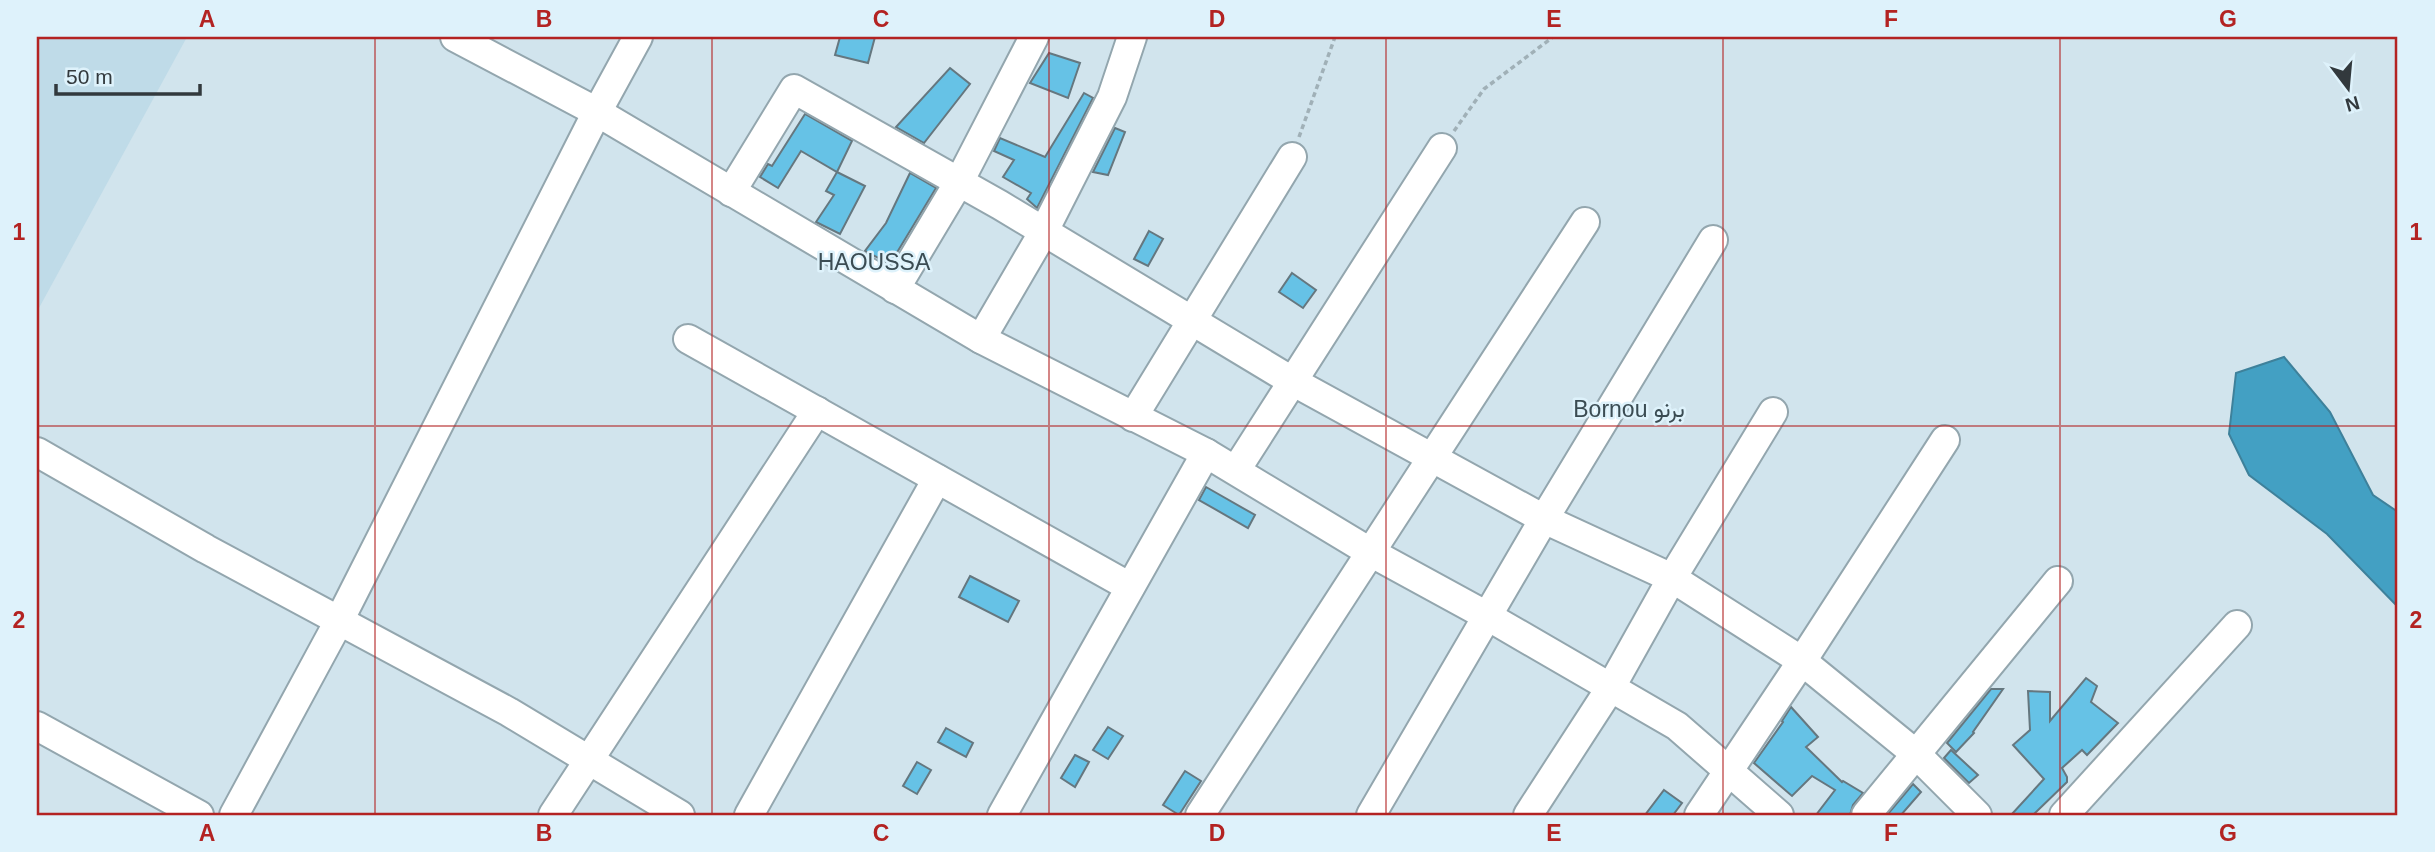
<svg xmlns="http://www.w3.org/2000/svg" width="2435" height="852" font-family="Arial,Vazirmatn,sans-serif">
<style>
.built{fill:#bfdbe8}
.water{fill:#43a0c3;stroke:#3e819b;stroke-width:2}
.building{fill:#66c2e6;stroke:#65777f;stroke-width:2}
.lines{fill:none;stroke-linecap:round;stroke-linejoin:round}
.minor-casing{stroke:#93a6ae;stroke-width:32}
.path{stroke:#a0b0b7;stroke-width:3.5;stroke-dasharray:5 3.5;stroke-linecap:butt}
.minor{stroke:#fff;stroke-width:28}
.grid{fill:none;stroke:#b32322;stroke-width:2;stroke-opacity:0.55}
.labels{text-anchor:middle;stroke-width:5;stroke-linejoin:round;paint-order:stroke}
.quarter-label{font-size:23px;fill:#3b4c53;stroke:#def2fb}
.neatline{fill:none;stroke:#b32322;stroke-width:2.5}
.grid-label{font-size:23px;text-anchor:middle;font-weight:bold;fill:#b32322}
</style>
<rect width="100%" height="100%" fill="#d1e4ed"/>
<!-- built -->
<path class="built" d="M37,37H187L39,308L37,307Z"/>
<!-- water -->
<path class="water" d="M2284,357L2330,412L2373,495L2398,512V607L2327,534L2249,475L2229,434L2236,373Z"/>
<!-- building -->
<g class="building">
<path d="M840,37H875L868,63L835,55Z"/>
<path d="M1049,53L1080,63L1068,98L1030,83Z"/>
<path d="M950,68L970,84L924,143L896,127Z"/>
<path d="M1084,93L1093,98L1037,208L1027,199L1031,193L1003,177L1014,160L994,151L1000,138L1045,157Z"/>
<path d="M805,114L852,141L837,172L801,151L778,188L760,177L768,164L772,166Z"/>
<path d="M1115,128L1125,132L1108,175L1093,172Z"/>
<path d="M837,172L865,186L840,234L816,222L834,195L826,191Z"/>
<path d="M910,173L936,188L890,264L865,251L886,223Z"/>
<path d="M1149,231L1163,239L1148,266L1134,259Z"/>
<path d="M1292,273L1316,290L1303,308L1279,292Z"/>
<path d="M1206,487L1255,515L1248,528L1199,500Z"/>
<path d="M970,576L1019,601L1008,622L959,597Z"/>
<path d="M2086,678L2097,686L2091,702L2118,723L2087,755L2082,750L2062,768L2067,777V782L2033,815H2011L2044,779L2013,745L2030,730L2028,691L2050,692V721Z"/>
<path d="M1991,689H2003L1973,732L1974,733L1956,752L1947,743Z"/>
<path d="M1791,707L1818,737L1806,747L1842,782L1843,781L1863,793L1853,805L1850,815H1816L1835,790L1812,776L1792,796L1754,763L1783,722L1782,721Z"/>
<path d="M1108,727L1123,736L1108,759L1093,750Z"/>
<path d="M946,728L973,743L966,757L938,742Z"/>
<path d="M1951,750L1978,775L1969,783L1944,758Z"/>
<path d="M1075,755L1089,762L1075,787L1061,778Z"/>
<path d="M917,762L931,770L917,794L903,786Z"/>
<path d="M1185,771L1201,781L1179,815L1163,805Z"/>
<path d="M1913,784L1921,792L1901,815H1887Z"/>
<path d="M1664,790L1682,803L1673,815H1645Z"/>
</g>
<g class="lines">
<!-- minor casing -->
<g class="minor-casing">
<g id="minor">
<path d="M455,37L597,112L981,339L1206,453L1370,552L1489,617L1677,726L1779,815"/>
<path d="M731,192L794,89L1000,205L1292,381L1544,519L1672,578L1802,661L1916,754L1977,815"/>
<path d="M895,289L959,182L1034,37"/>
<path d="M688,339L1130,587"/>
<path d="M981,339L1044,231L1112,97L1132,37"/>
<path d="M1133,417L1292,157"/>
<path d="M37,452L206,549L509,712L680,815"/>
<path d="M1236,470L1442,148"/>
<path d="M37,726L199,815"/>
<path d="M234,815L339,621L597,112L638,37"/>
<path d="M553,815L817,411"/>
<path d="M749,815L937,479"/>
<path d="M1002,815L1206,453"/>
<path d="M1200,815L1585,222"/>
<path d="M1371,815L1544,519L1713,240"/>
<path d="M1528,815L1611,687L1672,578L1773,412"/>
<path d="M1699,815L1802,661L1945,440"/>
<path d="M1866,815L2058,581"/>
<path d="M2064,815L2237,625"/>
</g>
</g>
<!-- path -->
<g class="path">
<path d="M1454,131L1484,89L1553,37"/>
<path d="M1299,137L1335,37"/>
</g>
<!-- minor -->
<use href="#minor" class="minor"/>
</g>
<!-- grid -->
<path class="grid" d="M375,37V815M712,37V815M1049,37V815M1386,37V815M1723,37V815M2060,37V815M37,426H2398"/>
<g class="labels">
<!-- quarter labels -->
<g class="quarter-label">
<text x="874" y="270">HAOUSSA</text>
<text x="1629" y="417">Bornou برنو</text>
</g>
</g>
<!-- border -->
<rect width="2435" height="852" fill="none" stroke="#def2fb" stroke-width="77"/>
<!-- north arrow -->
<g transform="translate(2348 88) rotate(164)" stroke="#def2fb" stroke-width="5" paint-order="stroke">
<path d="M0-5L12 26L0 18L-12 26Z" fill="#32393d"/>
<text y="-10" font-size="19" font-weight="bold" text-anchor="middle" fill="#32393d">N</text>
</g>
<!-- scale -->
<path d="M56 84v10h144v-10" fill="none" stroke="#32393d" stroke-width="3.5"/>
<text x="66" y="84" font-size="21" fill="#32393d" stroke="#def2fb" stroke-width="5" paint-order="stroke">50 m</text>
<rect x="38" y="38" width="2358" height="776" class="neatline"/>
<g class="grid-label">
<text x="207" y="27">A</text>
<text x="544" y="27">B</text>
<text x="881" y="27">C</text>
<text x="1217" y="27">D</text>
<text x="1554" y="27">E</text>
<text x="1891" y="27">F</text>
<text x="2228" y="27">G</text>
<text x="19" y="240">1</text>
<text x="2416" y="240">1</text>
<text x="19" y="628">2</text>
<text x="2416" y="628">2</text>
<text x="207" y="841">A</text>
<text x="544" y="841">B</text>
<text x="881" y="841">C</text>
<text x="1217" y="841">D</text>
<text x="1554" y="841">E</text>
<text x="1891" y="841">F</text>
<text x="2228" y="841">G</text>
</g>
</svg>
